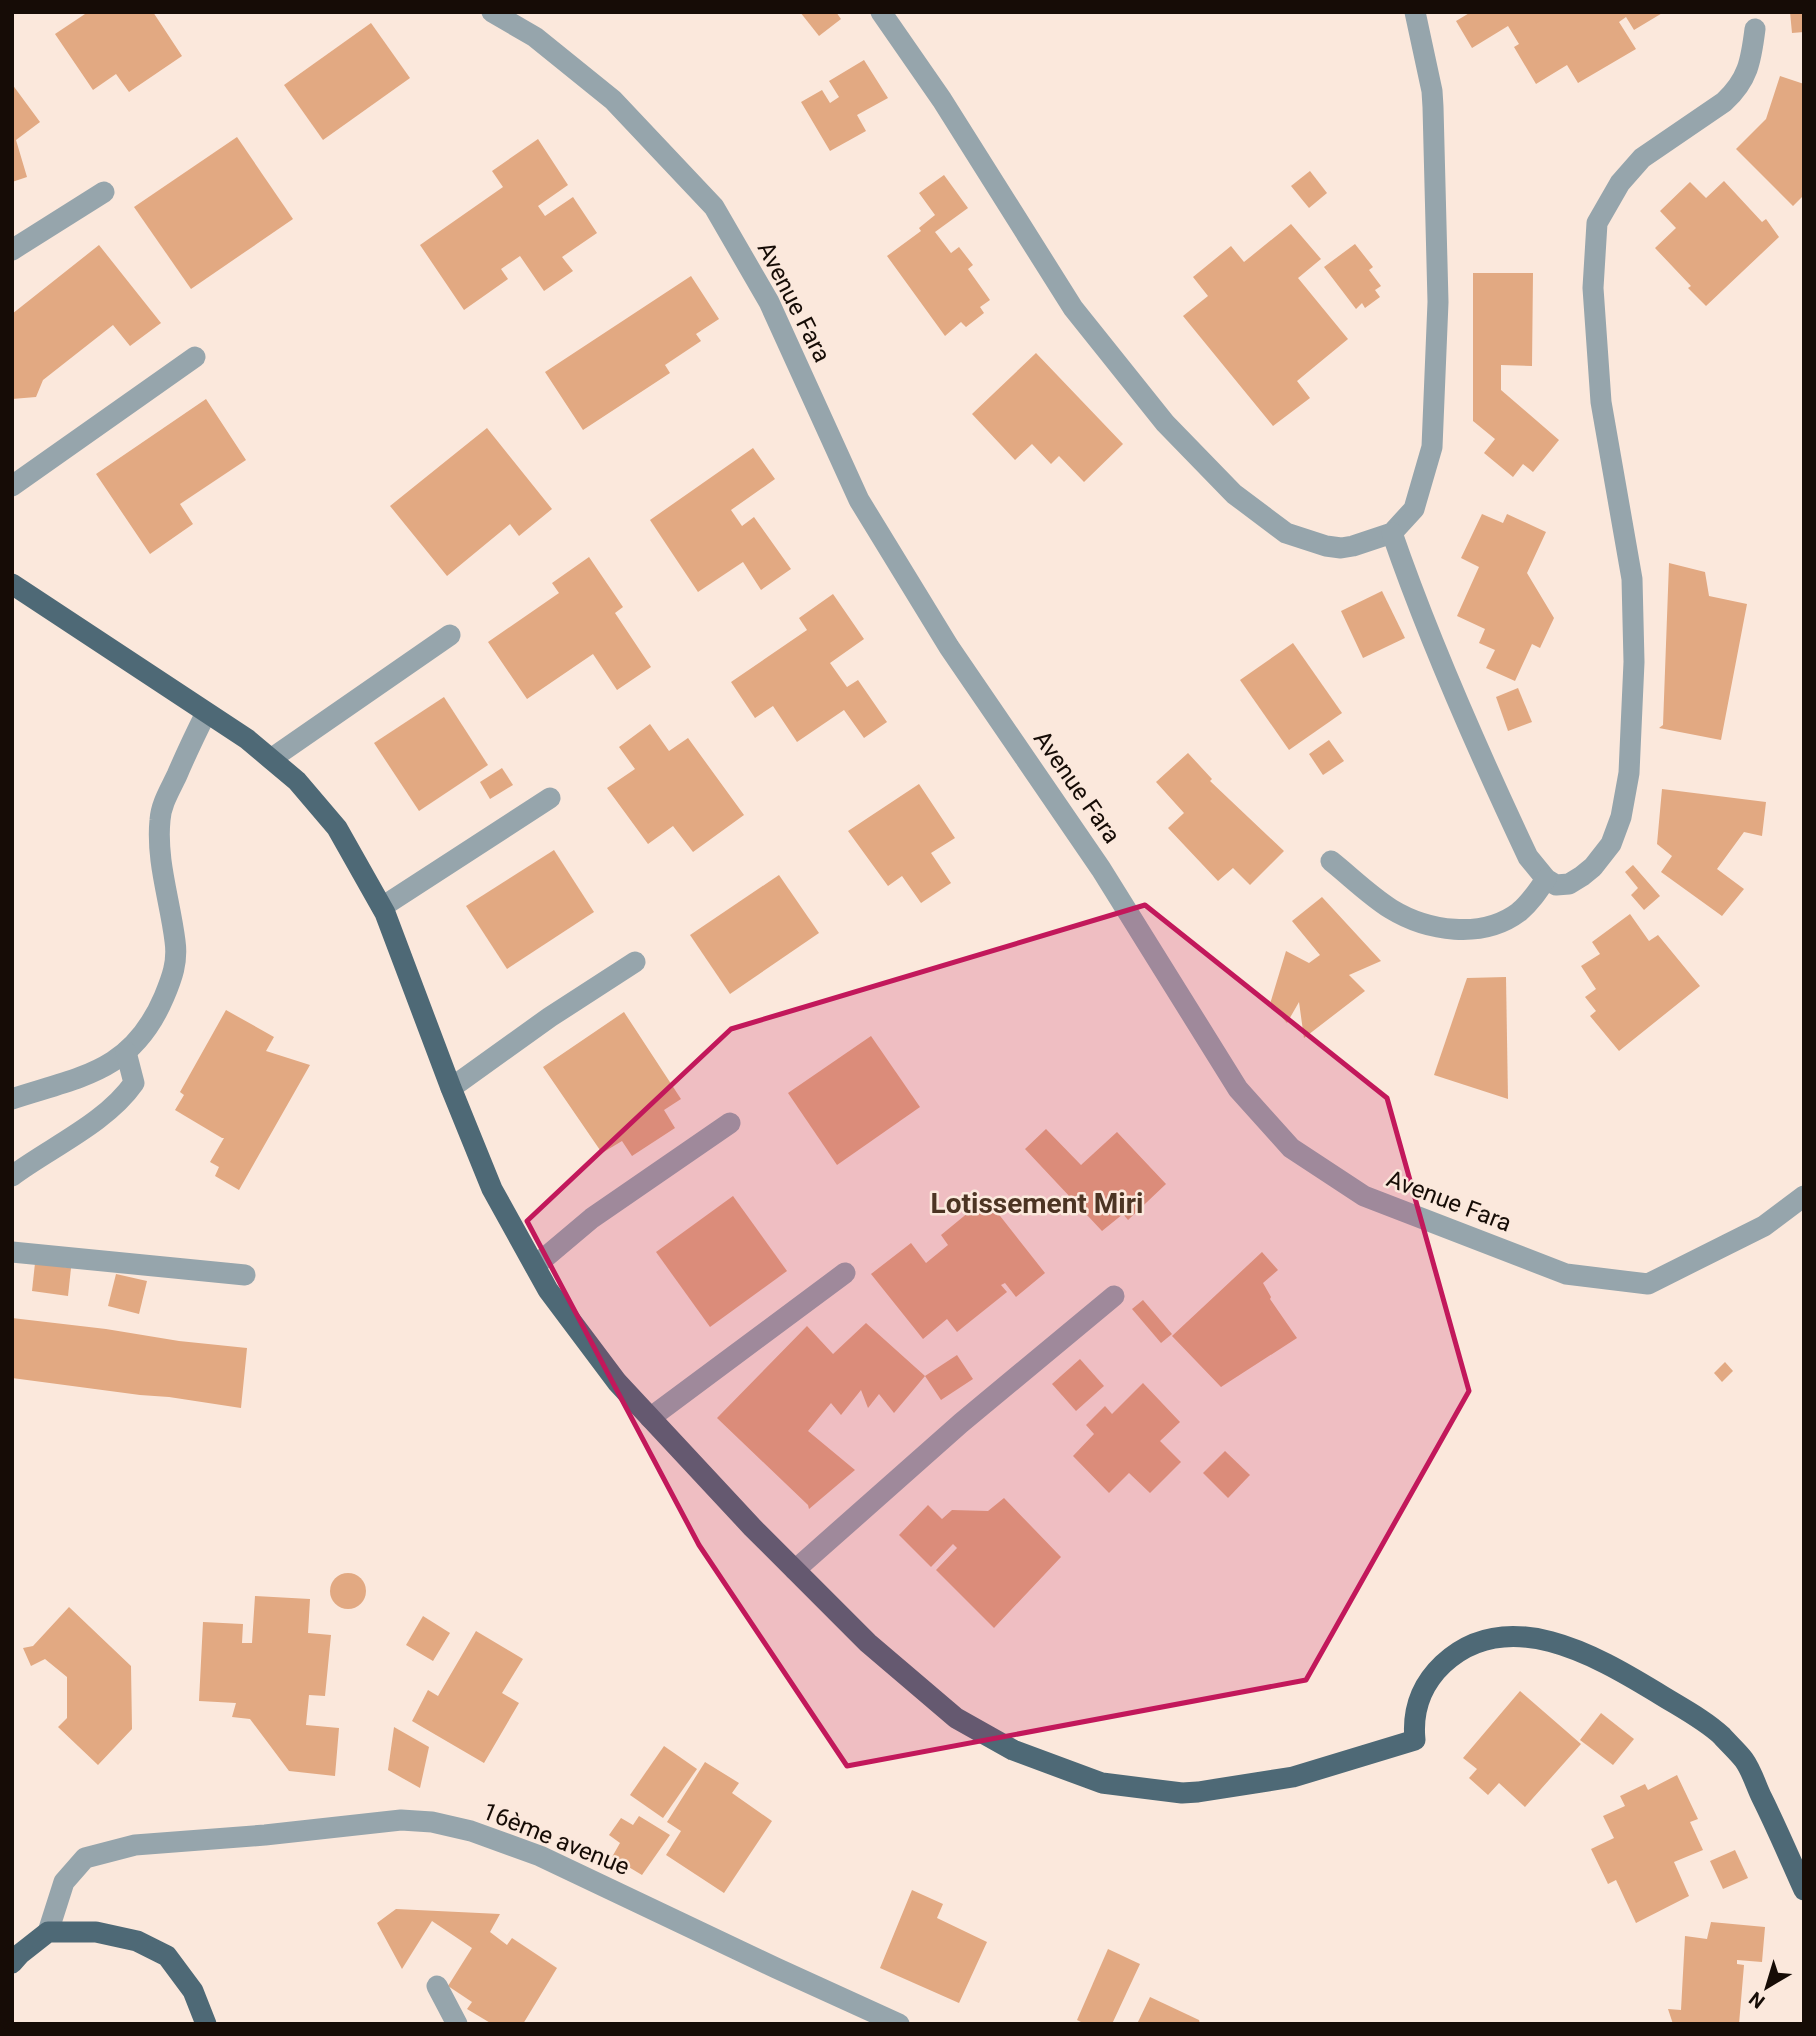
<svg xmlns="http://www.w3.org/2000/svg" width="1816" height="2036" font-family="Roboto,sans-serif">
<style>
.building{fill:#e2a982}
.lines{fill:none;stroke-linecap:round;stroke-linejoin:round}
.minor{stroke:#96a5ac;stroke-width:21}
.major{stroke:#4e6976;stroke-width:21}
.marked{fill:#c2185b;fill-opacity:0.2;stroke:#c2185b;stroke-width:5;stroke-linejoin:round}
.labels{text-anchor:middle;stroke-width:5;stroke-linejoin:round;paint-order:stroke}
.street-label{font-size:24px;fill:#160c06;stroke:#fbe8dc}
.quarter-label{font-size:28px;font-weight:bold;fill:#4c3423;stroke:#fbe8dc}
</style>
<rect width="100%" height="100%" fill="#fbe8dc"/>
<!-- building -->
<g class="building">
<path d="M88,12H153L182,56L129,92L116,74L93,90L55,34Z"/>
<path d="M800,12H836L841,19L819,36Z"/>
<path d="M1471,12H1664L1634,30L1626,17L1619,22L1636,49L1578,83L1567,65L1536,84L1514,47L1519,44L1508,26L1472,48L1456,21Z"/>
<path d="M1790,12H1804V32L1792,33Z"/>
<path d="M371,23L410,78L323,140L284,85Z"/>
<path d="M864,60L888,98L857,115L866,131L830,151L801,102L822,90L830,103L839,97L829,81Z"/>
<path d="M1780,76L1804,84V195L1793,206L1736,149L1766,119Z"/>
<path d="M12,84L40,122L16,140L27,177L12,182Z"/>
<path d="M237,137L293,219L191,289L134,207Z"/>
<path d="M538,139L568,185L538,206L545,216L573,197L597,233L562,257L573,271L544,291L520,256L501,269L508,279L464,310L420,245L503,187L492,171Z"/>
<path d="M1310,171L1327,193L1309,208L1291,186Z"/>
<path d="M944,175L968,208L935,232L951,253L959,247L973,265L968,269L990,300L980,307L984,313L966,327L961,322L945,336L887,256L921,231L919,228L935,215L919,193Z"/>
<path d="M1724,181L1762,222L1766,219L1779,237L1706,306L1688,288L1691,286L1655,248L1676,228L1660,211L1690,182L1706,198Z"/>
<path d="M1291,224L1321,259L1298,278L1348,339L1297,381L1310,398L1273,426L1183,316L1208,296L1193,277L1231,246L1244,262Z"/>
<path d="M1355,244L1373,267L1369,270L1381,286L1375,290L1380,297L1365,308L1362,303L1356,309L1324,267Z"/>
<path d="M99,245L161,323L130,346L113,325L43,380L36,397L12,399V314Z"/>
<path d="M1473,273H1533L1532,366L1501,365V390L1559,440L1533,472L1523,464L1513,477L1484,453L1495,439L1473,421Z"/>
<path d="M691,276L719,319L696,334L701,341L665,365L670,373L583,430L545,372Z"/>
<path d="M1036,353L1123,444L1084,482L1059,456L1051,464L1032,444L1015,460L972,414Z"/>
<path d="M206,399L246,460L180,504L193,524L150,554L96,474Z"/>
<path d="M487,428L552,509L519,536L510,524L447,576L390,506Z"/>
<path d="M753,448L775,479L731,510L742,526L754,517L791,569L761,590L743,562L698,592L650,520Z"/>
<path d="M1482,514L1503,523L1507,514L1546,532L1527,573L1554,618L1540,648L1532,644L1515,681L1486,668L1495,650L1479,643L1485,629L1457,616L1479,567L1461,558Z"/>
<path d="M589,557L623,607L615,613L651,667L617,690L593,654L527,699L488,642L559,593L552,583Z"/>
<path d="M1669,563L1705,572L1709,596L1747,604L1721,740L1659,728L1663,725Z"/>
<path d="M1382,591L1405,638L1363,658L1341,611Z"/>
<path d="M833,594L864,639L830,663L847,687L858,680L887,722L864,738L844,710L797,742L773,706L755,718L731,682L807,630L799,618Z"/>
<path d="M1293,643L1342,713L1289,750L1240,680Z"/>
<path d="M1518,688L1532,722L1508,731L1496,697Z"/>
<path d="M444,697L488,765L419,811L374,743Z"/>
<path d="M650,724L669,751L688,738L744,815L693,852L673,826L648,844L607,788L635,769L619,747Z"/>
<path d="M1329,740L1344,761L1323,775L1309,754Z"/>
<path d="M1188,753L1212,779L1210,781L1284,851L1250,885L1233,868L1218,881L1168,828L1184,813L1156,782Z"/>
<path d="M502,768L513,785L490,799L480,782Z"/>
<path d="M919,784L955,838L931,853L951,883L921,903L902,876L888,886L848,831Z"/>
<path d="M1662,789L1766,802L1762,836L1744,832L1717,869L1744,889L1722,916L1661,872L1672,856L1657,844Z"/>
<path d="M554,850L594,912L507,969L466,906Z"/>
<path d="M1633,865L1660,896L1644,910L1631,895L1638,888L1625,872Z"/>
<path d="M779,875L819,933L730,994L690,935Z"/>
<path d="M1322,897L1381,961L1349,975L1365,991L1304,1038L1299,1002L1287,1023L1270,1004L1286,951L1309,963L1320,955L1292,921Z"/>
<path d="M1630,914L1649,941L1658,935L1700,986L1619,1051L1590,1016L1596,1011L1585,997L1596,989L1581,966L1600,954L1592,942Z"/>
<path d="M1506,977L1508,1099L1434,1075L1467,978Z"/>
<path d="M226,1010L274,1037L266,1051L310,1065L239,1190L215,1176L219,1167L210,1162L224,1138H222L175,1110L184,1095L180,1092Z"/>
<path d="M624,1012L681,1099L664,1110L675,1128L632,1156L622,1141L602,1153L543,1067Z"/>
<path d="M871,1036L920,1107L837,1165L788,1093Z"/>
<path d="M1046,1129L1081,1165L1117,1132L1166,1184L1128,1220L1123,1214L1102,1231L1025,1149Z"/>
<path d="M733,1196L787,1271L710,1327L656,1252Z"/>
<path d="M986,1198L1045,1273L1016,1297L1005,1283L1001,1285L1007,1292L957,1332L947,1319L923,1339L871,1274L911,1243L926,1263L948,1245L941,1235Z"/>
<path d="M1262,1252L1278,1270L1263,1283L1271,1297L1270,1299L1297,1338L1221,1387L1172,1336Z"/>
<path d="M35,1263L71,1268L68,1296L32,1291Z"/>
<path d="M116,1274L147,1281L139,1314L108,1306Z"/>
<path d="M1143,1300L1172,1334L1161,1343L1132,1309Z"/>
<path d="M12,1318L106,1329L179,1341L247,1348L241,1408L169,1397L140,1395L12,1378Z"/>
<path d="M866,1323L925,1376L957,1355L973,1379L941,1400L925,1376L894,1413L879,1394L868,1408L861,1390L841,1415L831,1403L808,1431L855,1470L809,1509L808,1505L717,1418L807,1326L833,1354Z"/>
<path d="M1080,1359L1104,1386L1076,1411L1052,1384Z"/>
<path d="M1725,1362L1733,1371L1722,1382L1714,1373Z"/>
<path d="M1143,1383L1180,1422L1160,1441L1181,1462L1150,1493L1129,1473L1109,1493L1073,1456L1094,1434L1086,1425L1105,1406L1112,1414Z"/>
<path d="M1225,1451L1250,1475L1228,1498L1203,1473Z"/>
<path d="M1004,1498L1061,1557L994,1628L936,1570L957,1548L953,1544L931,1567L899,1535L928,1505L942,1519L952,1510L988,1511Z"/>
<circle cx="348" cy="1591" r="18"/>
<path d="M255,1596L310,1599L308,1633L331,1635L325,1696L309,1695L306,1725L339,1728L335,1776L289,1771L250,1719L232,1717L236,1703L199,1701L203,1622L243,1624L242,1643H252Z"/>
<path d="M69,1607L131,1666L132,1729L98,1765L58,1727L67,1718V1677L45,1659L31,1666L23,1648L33,1646Z"/>
<path d="M423,1616L450,1633L433,1661L406,1645Z"/>
<path d="M476,1631L523,1659L502,1693L519,1703L484,1763L412,1721L428,1690L438,1696Z"/>
<path d="M1520,1691L1581,1744L1525,1807L1499,1783L1488,1795L1469,1778L1477,1769L1463,1758Z"/>
<path d="M1601,1713L1634,1739L1613,1765L1580,1740Z"/>
<path d="M394,1727L429,1747L420,1788L388,1770Z"/>
<path d="M664,1746L697,1769L663,1818L630,1795Z"/>
<path d="M705,1762L739,1783L732,1793L772,1821L724,1893L666,1855L681,1831L667,1822Z"/>
<path d="M1677,1775L1698,1819L1690,1822L1703,1850L1674,1862L1689,1896L1636,1923L1616,1880L1608,1884L1591,1849L1614,1838L1603,1816L1625,1806L1620,1796L1645,1784L1648,1790Z"/>
<path d="M639,1816L670,1835L642,1875L612,1857L620,1843L609,1835L621,1818L633,1825Z"/>
<path d="M1735,1850L1748,1878L1723,1889L1710,1861Z"/>
<path d="M912,1890L943,1904L937,1918L987,1942L959,2003L880,1968Z"/>
<path d="M396,1909L500,1914L490,1932L507,1945L512,1938L557,1968L523,2024H492L467,2009L472,2002L448,1986L472,1948L432,1921L402,1969L377,1923Z"/>
<path d="M1711,1922L1765,1927L1762,1962L1737,1960V1964L1744,1965L1739,2024H1673L1668,2009L1681,2010L1685,1936L1707,1939Z"/>
<path d="M1108,1949L1140,1964L1112,2024H1085L1077,2020Z"/>
<path d="M1150,1997L1199,2020L1200,2024H1137Z"/>
</g>
<g class="lines">
<!-- minor -->
<g class="minor">
<path d="M492,12L535,37L613,100L714,207L769,302L859,500L949,647L1101,869L1238,1089L1291,1148L1364,1196L1566,1274L1648,1284L1764,1226L1804,1196"/>
<path d="M881,12L942,100L1073,308L1165,423L1234,494L1286,533L1326,546L1341,548L1353,546L1392,533L1414,509L1432,447L1438,302L1433,107L1432,91L1415,12"/>
<path d="M12,250L104,192"/>
<path d="M12,486L195,357"/>
<path d="M1392,533C1430,643 1478,751 1528,857L1546,879L1556,885L1569,884L1582,876L1593,867L1611,844L1621,817L1629,773L1634,662L1632,579L1601,402L1593,288L1597,223L1620,183L1642,158L1724,102C1748,80 1751,61 1755,29"/>
<path d="M271,759L450,635"/>
<path d="M1331,861C1351,877 1369,895 1391,909C1427,931 1482,940 1519,912C1530,903 1538,891 1546,879"/>
<path d="M382,907L550,798"/>
<path d="M451,1088L550,1017L635,962"/>
<path d="M12,1099C82,1076 132,1072 164,997C172,978 178,962 175,941C170,900 156,861 160,820C161,804 170,790 177,775C186,754 196,733 206,713"/>
<path d="M12,1176C51,1147 106,1123 134,1083L126,1052"/>
<path d="M12,1252L245,1275"/>
<path d="M535,1266L592,1218L730,1123"/>
<path d="M650,1418L845,1273"/>
<path d="M795,1570L961,1423L1114,1296"/>
<path d="M48,1932L64,1882L85,1858L135,1845L265,1835L401,1820L432,1822L471,1831L540,1856L776,1968L899,2024"/>
<path d="M437,1986L457,2024"/>
</g>
<!-- major -->
<g class="major">
<path d="M12,584L247,739L297,781L337,828L385,913L451,1088L492,1189L548,1290L617,1382L752,1527L868,1643L956,1718L1013,1750L1102,1783L1182,1793L1198,1792L1293,1777L1415,1740C1412,1710 1422,1684 1443,1664C1507,1604 1595,1655 1656,1692C1678,1706 1704,1719 1722,1736C1729,1744 1738,1752 1744,1760C1752,1771 1756,1786 1762,1798C1777,1828 1790,1859 1804,1890"/>
<path d="M12,1963L20,1954L48,1932H96L137,1941L167,1956L193,1991L206,2024"/>
</g>
</g>
<!-- marked area -->
<path class="marked" d="M1145,905L1387,1098L1469,1391L1306,1680L847,1766L699,1545L527,1221L731,1029Z"/>
<g class="labels">
<!-- street labels -->
<g class="street-label">
<text transform="translate(794 302) rotate(63)" y="8">Avenue Fara</text>
<text transform="translate(1077 787) rotate(55)" y="8">Avenue Fara</text>
<text transform="translate(1449 1201) rotate(21)" y="8">Avenue Fara</text>
<text transform="translate(556 1839) rotate(22)" y="8">16ème avenue</text>
</g>
<!-- quarter labels -->
<g class="quarter-label">
<text x="1037" y="1213">Lotissement Miri</text>
</g>
</g>
<!-- border -->
<rect width="1816" height="2036" fill="none" stroke="#160c06" stroke-width="28"/>
<!-- north arrow -->
<g transform="translate(1767 1987) rotate(218)" stroke="#fbe8dc" stroke-width="5" paint-order="stroke">
<path d="M0-5L12 26L0 18L-12 26Z" fill="#160c06"/>
<text y="-10" font-size="19" font-weight="bold" text-anchor="middle" fill="#160c06">N</text>
</g>
</svg>
